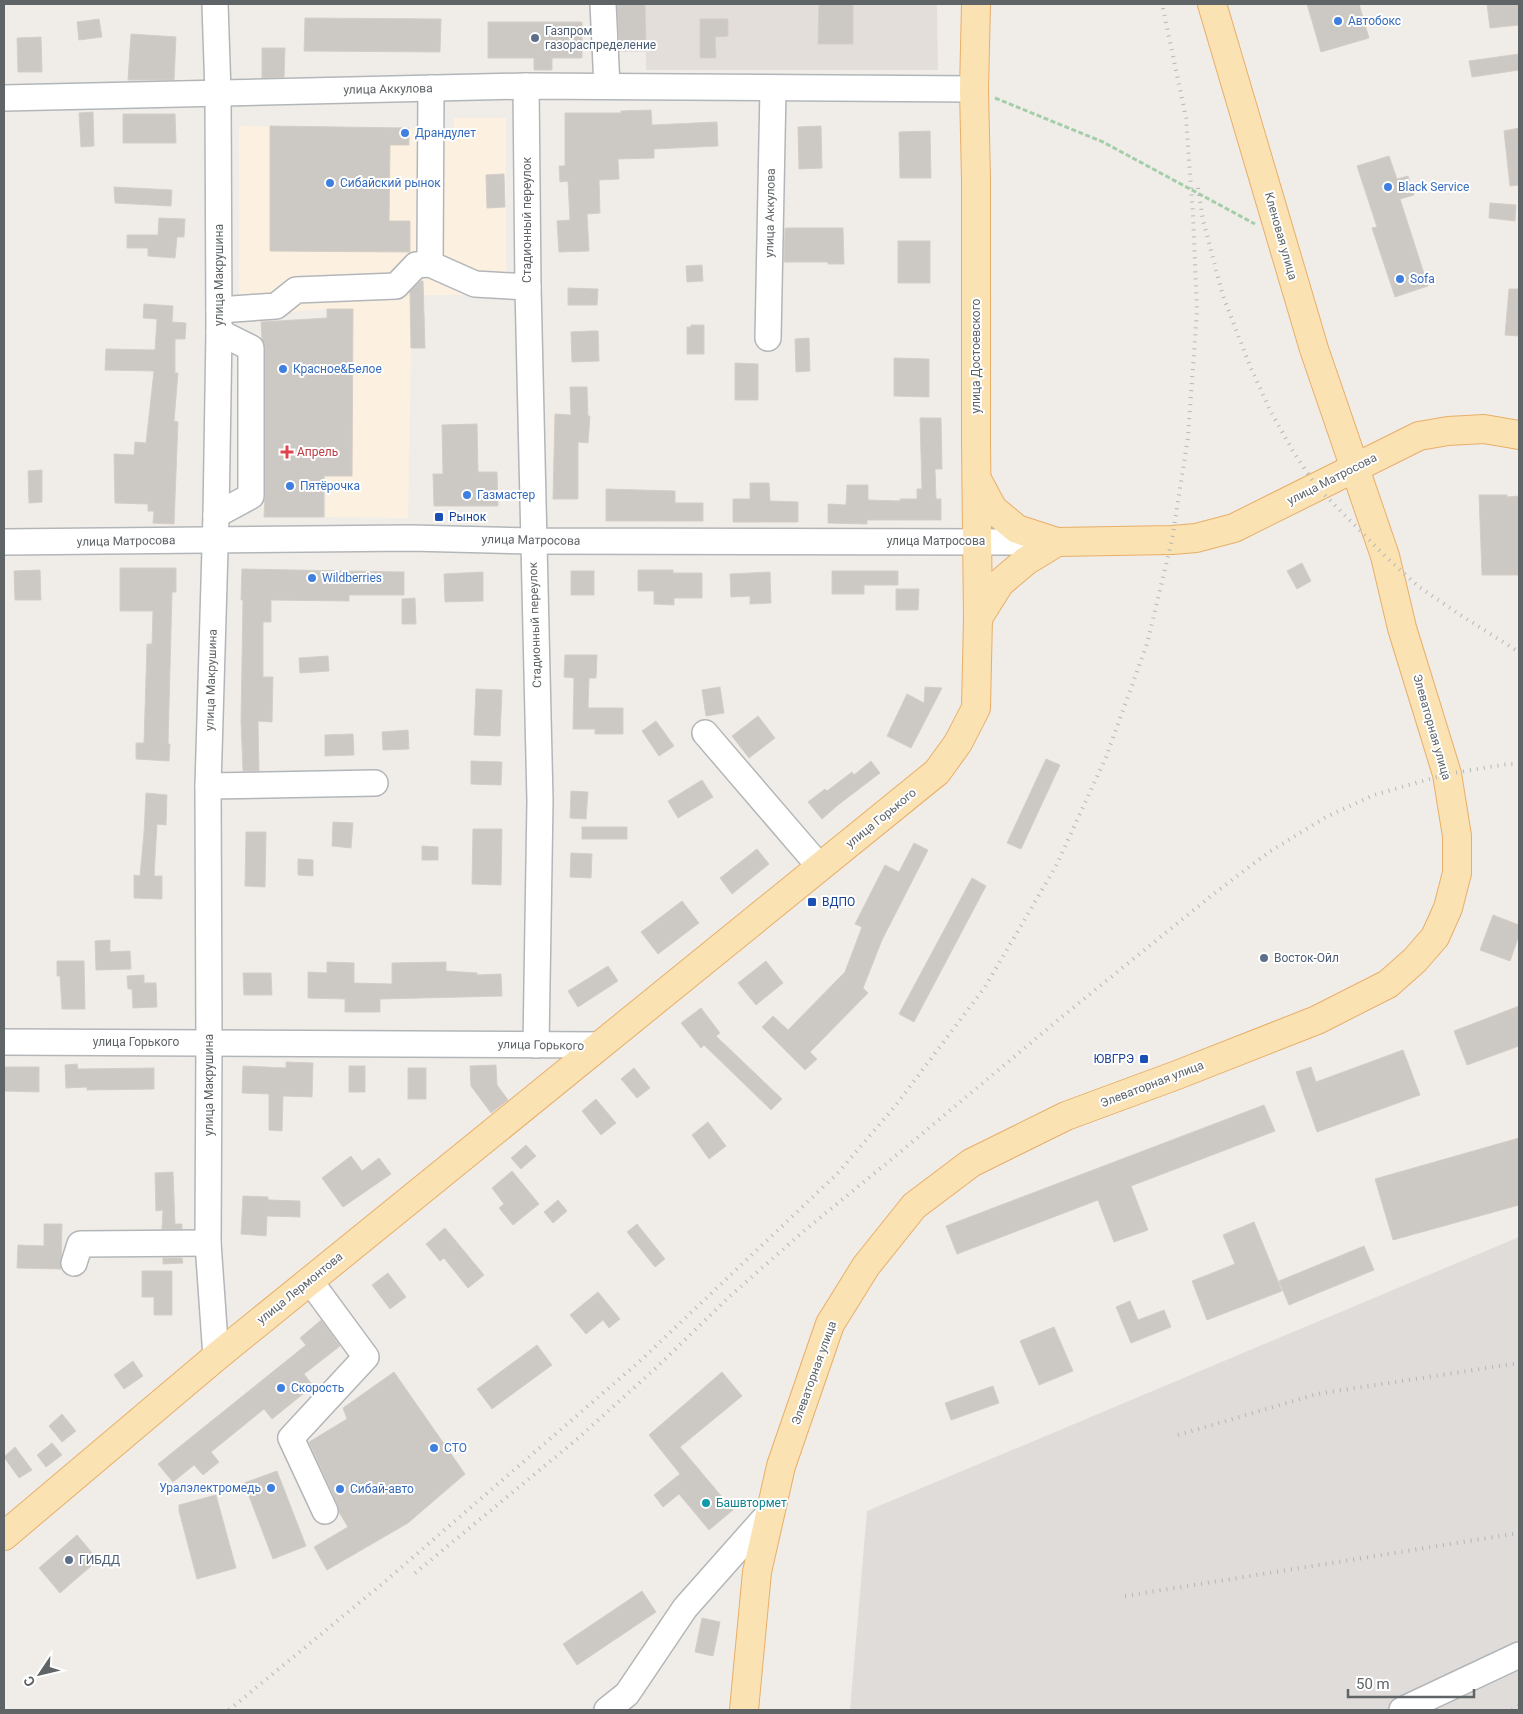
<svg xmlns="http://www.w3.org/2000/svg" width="1523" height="1714" font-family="Roboto,sans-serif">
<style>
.commercial{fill:#fcf1e1}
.industrial{fill:#dfdcda}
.education{fill:#e3ded9}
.building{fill:#ccc8c4;stroke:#d5cec6}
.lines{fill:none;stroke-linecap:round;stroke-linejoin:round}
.minor-casing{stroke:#b3b6b9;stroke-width:28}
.major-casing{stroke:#e9ae68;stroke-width:30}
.path{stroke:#a4cea8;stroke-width:3;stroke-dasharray:5 2.5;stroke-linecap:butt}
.minor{stroke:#fff;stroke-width:25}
.major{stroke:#fae2b3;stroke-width:28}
.rail{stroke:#b5b6b7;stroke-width:4;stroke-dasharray:1 6;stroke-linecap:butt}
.shop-dot{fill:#3f7fe0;stroke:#fff;stroke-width:2}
.service-dot{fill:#5c6f8a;stroke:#fff;stroke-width:2}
.health-dot{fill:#e0444e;stroke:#fff;stroke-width:2}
.transit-dot{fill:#1a4fb4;stroke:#fff;stroke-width:2}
.culture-dot{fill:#0f9aa8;stroke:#fff;stroke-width:2}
.labels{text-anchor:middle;stroke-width:4;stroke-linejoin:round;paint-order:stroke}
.shop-label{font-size:12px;fill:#366cbe;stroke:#fff;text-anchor:start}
.service-label{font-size:12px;fill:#4e5e75;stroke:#fff;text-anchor:start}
.street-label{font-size:12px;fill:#5f6467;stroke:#fff}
.health-label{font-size:12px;fill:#be3a42;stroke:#fff;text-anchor:start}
.transit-label{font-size:12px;fill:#164399;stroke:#fff;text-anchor:start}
.culture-label{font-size:12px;fill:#0d838f;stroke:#fff;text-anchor:start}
</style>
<rect width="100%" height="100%" fill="#f0ede8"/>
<!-- commercial -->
<path class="commercial" d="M454,118H506V295H424L423,281H410L411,348L408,518L326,517L327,309L239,316V126L454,128Z"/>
<!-- industrial -->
<path class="industrial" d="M1519,1237V1710H850L867,1511Z"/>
<!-- education -->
<path class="education" d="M645,4H937L938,70H646Z"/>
<!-- building -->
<g class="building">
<path d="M617,4H645L646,51H620Z"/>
<path d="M819,4H853V44H818Z"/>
<path d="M1307,4H1359L1369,38L1321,52Z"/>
<path d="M1487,4H1519V25L1490,28Z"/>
<path d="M305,18L441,19L440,52L304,51Z"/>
<path d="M99,19L102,37L79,40L77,22Z"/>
<path d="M700,19H728V36L715,37L716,58H700Z"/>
<path d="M488,22H582V58H552V70H534V58H488Z"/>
<path d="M131,34L176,37L174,80H128Z"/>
<path d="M41,37L42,72H18L17,38Z"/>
<path d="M262,48H285L284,77L262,78Z"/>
<path d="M1519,54V70L1472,77L1469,61Z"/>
<path d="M651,110L652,125L717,122L718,146L654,149V158L618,159L619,179L599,180L600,213L587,214L589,251L559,252L557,221L570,220L568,181L560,182L559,166H565V113H621V111Z"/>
<path d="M93,112L94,146L81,147L79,113Z"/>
<path d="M123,114H175L176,143H123Z"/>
<path d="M270,126L409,128V145H390L389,221H410V252L270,251Z"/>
<path d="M821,126L822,168L799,169L798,127Z"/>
<path d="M1519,128V185L1510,186L1504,131Z"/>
<path d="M930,131L931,178H900L899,132Z"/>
<path d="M1389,156L1397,179L1408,176L1414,195L1400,199L1428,286L1395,297L1372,228L1377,227L1357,166Z"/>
<path d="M504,174L505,207L487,208L486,175Z"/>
<path d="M114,187L172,190L171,206L115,203Z"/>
<path d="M1490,203L1516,205L1515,221L1489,218Z"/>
<path d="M159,218L185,219L184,237H177L175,258L148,256V248H127V235H158Z"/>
<path d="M785,228H843L844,264H828V262H784Z"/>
<rect x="898" y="241" width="32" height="42"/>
<path d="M702,265L703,281L687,282L686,266Z"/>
<path d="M421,281H423L425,348H411L410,292Z"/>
<path d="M568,288L598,289L597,305H568Z"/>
<path d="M1509,289H1519V336L1505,335Z"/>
<path d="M144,304L173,306L172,322L186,323L185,339H175V373H178L174,421L178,422L174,524L153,523L154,511H148V504L115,503L114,454L134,455L135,442L146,443L154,371L105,370L106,349L155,350L157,319L143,318Z"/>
<path d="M327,309H353L352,476H324V517H264L265,496V348L262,339L261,322L327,318Z"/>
<path d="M691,325H704V354H687V327H691Z"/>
<path d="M590,331H598L599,361L572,362L571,332Z"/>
<path d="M809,338L810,371L796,372L795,339Z"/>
<path d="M894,358L929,359V397L894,396Z"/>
<path d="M735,363L758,364V400H735Z"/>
<path d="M570,387H587L588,416H590L588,443L578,442V499H553L555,414L571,415Z"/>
<path d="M920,418H941L942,469H935L936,499H941V520H867V524L828,523V504L846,505L847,485H868V500L900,501V499H917V489H922Z"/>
<path d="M477,424L478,472H497L498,506H434L433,474H443L442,425Z"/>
<path d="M42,470V502L29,503L28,471Z"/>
<path d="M750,483H769L770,501L798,502V522H733V499H750Z"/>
<path d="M606,489L675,491V503H703V521H606Z"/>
<path d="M1479,495H1507V497L1519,496V575H1482Z"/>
<path d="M1302,563L1311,581L1297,589L1287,571Z"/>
<path d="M120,568H176V592H172L168,744H170L169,761L136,759V743H144L147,644H152L153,611H120Z"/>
<path d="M242,569L404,572V595H349V601L271,600V622H263V677H273L272,722L258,721L259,771H243L241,721L243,600H241Z"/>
<path d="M40,570L41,600H15L14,571Z"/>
<path d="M638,570H673V573H702V598H674V605L654,604V591H638Z"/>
<rect x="571" y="571" width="23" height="24"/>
<path d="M832,571H898V585H864V594H832Z"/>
<path d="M483,572V601L445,602L444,574Z"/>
<path d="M770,572L771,603L750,604V596L731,597L730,574Z"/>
<path d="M896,589H919L918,610H896Z"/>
<path d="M415,598L416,624H402V599Z"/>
<path d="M565,655H597L596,678H589L588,708H623V734H595V729H573L574,678L564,677Z"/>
<path d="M328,656L329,671L300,673L299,658Z"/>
<path d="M720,687L724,713L706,716L702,690Z"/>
<path d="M925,687L942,688L911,748L887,736L907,694L924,703Z"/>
<path d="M476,689L502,690L500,736L474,735Z"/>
<path d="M758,716L775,738L749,758L732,736Z"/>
<path d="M656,721L674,746L659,756L642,731Z"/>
<path d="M408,730L409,749L383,750L382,732Z"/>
<path d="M353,734L354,755L325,756V735Z"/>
<path d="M1046,759L1060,765L1021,849L1007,843Z"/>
<path d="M471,761L502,762L501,785L471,784Z"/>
<path d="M871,761L880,773L838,805L822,819L808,802L825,789L827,791L852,772L854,775Z"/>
<path d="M702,780L713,797L678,818L668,801Z"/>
<path d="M571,791L588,792L586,819L570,818Z"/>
<path d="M146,793L167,795L166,825L157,824L154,876H162V899L134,898V875L140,876L144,833Z"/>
<path d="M333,822L353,823L351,848L332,846Z"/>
<rect x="582" y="827" width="45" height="12"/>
<path d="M473,829H502L501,885L472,884Z"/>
<path d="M246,832H266L265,887L245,886Z"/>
<path d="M914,843L928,850L882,940L863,988L868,993L810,1052L817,1059L805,1070L762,1027L773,1016L788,1030L845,972L862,927L855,924L885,865L899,872Z"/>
<path d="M422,846L438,847V860H422Z"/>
<path d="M757,849L769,864L732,894L720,878Z"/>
<path d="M571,853L592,854L591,878L570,877Z"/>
<path d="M298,859L313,860V876L298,875Z"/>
<path d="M972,878L986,886L914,1022L899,1014Z"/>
<path d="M682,901L699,923L658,954L641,932Z"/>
<path d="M1493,915L1519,925V935L1510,961L1480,950Z"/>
<path d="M110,940V952L130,951L131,969L96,970L95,941Z"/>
<path d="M57,961H84L85,1009H62L60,976H57Z"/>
<path d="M766,961L783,983L756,1005L738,983Z"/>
<path d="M327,962L354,963V983L392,984V963L446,962V971L477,973V975L501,974L502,996L380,999V1012H345V999L308,998V972L327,973Z"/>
<path d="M608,966L618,981L578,1007L568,991Z"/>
<path d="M243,973H271L272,995H244Z"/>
<path d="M144,975V983H156L157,1007L133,1008L132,989H128L127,976Z"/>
<path d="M1519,1006V1046L1467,1065L1454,1031Z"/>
<path d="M701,1008L720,1033L716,1036L782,1099L771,1110L704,1045L701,1048L681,1023Z"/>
<path d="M1403,1050L1420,1095L1317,1132L1296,1072L1311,1067L1316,1082Z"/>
<path d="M286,1062L313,1063L312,1097L283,1096L282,1131L269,1130V1094L242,1093L243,1066L286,1068Z"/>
<path d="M77,1064L78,1069L154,1068V1089L87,1090V1087L66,1088L65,1065Z"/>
<path d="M496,1065L497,1085L508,1100L491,1113L471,1086L470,1066Z"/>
<rect x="349" y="1066" width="16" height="26"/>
<path d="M4,1067H39V1092L4,1091Z"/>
<rect x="408" y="1068" width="18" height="31"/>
<path d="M634,1068L650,1088L637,1098L621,1079Z"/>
<path d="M596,1099L616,1123L601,1135L582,1111Z"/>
<path d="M1264,1105L1275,1131L1131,1186L1148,1230L1114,1242L1098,1200L957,1254L946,1226Z"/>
<path d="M708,1122L726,1146L709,1159L692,1135Z"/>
<path d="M1519,1138V1205L1393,1240L1375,1179Z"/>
<path d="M526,1145L536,1156L521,1169L511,1158Z"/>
<path d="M351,1156L362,1171L379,1158L391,1174L343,1207L322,1178Z"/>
<path d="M512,1171L539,1204L513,1225L499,1208L504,1204L492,1188Z"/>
<path d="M173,1172L175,1224H182V1229H162L163,1210L156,1211L155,1173Z"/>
<path d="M243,1196L268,1197V1200L300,1201V1217L267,1216L266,1236L241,1234Z"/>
<path d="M558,1200L567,1211L553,1223L544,1212Z"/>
<path d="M1254,1222L1282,1291L1207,1320L1192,1281L1235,1264L1223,1235Z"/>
<path d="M44,1224H62L61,1269L17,1268L18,1245L44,1246Z"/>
<path d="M637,1224L665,1259L655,1267L627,1232Z"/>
<path d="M445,1228L484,1275L468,1288L444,1258L440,1261L426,1244Z"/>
<path d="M1364,1246L1374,1270L1289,1305L1279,1281Z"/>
<path d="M163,1258H182L183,1263L163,1264Z"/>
<path d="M142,1271H172V1315H154V1297H142Z"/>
<path d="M388,1273L406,1297L390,1309L372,1285Z"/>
<path d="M598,1292L620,1319L609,1328L603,1320L586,1334L570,1315Z"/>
<path d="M1130,1301L1138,1320L1164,1310L1171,1327L1131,1343L1116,1307Z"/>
<path d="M321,1320L340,1346L304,1374L313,1386L272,1419L264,1409L211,1452L219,1462L203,1475L194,1465L173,1482L158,1464L306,1345L300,1338Z"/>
<path d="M1054,1327L1073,1371L1039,1385L1020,1341Z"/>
<path d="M537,1345L552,1365L492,1409L477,1389Z"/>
<path d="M133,1361L143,1376L124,1389L114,1375Z"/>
<path d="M394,1372L465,1474L408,1523L327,1570L314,1547L348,1527L339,1512L338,1505L309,1442L347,1419L343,1408Z"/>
<path d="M722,1372L742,1396L680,1447L733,1510L709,1530L679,1494L663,1507L654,1495L680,1474L649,1435Z"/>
<path d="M993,1386L999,1403L951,1420L945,1403Z"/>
<path d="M62,1414L76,1431L62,1442L49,1426Z"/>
<path d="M52,1443L62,1455L46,1467L37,1455Z"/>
<path d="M15,1447L32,1470L19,1478L4,1457Z"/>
<path d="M277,1471L306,1546L273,1559L244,1483Z"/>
<path d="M216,1495L236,1568L197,1579L179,1511V1505Z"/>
<path d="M77,1535L98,1560L60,1593L39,1568Z"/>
<path d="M642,1591L656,1612L577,1665L563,1644Z"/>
<path d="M702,1618L720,1622L713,1656L695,1652Z"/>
</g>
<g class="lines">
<!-- minor casing -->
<g class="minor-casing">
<g id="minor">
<path d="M215,4L218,93L219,332L216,515L208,786L209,1042L208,1243L216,1357"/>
<path d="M603,4L607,86"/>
<path d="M526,86L528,287L540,801L536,1045"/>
<path d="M4,98L526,86L974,89"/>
<path d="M430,264L431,88"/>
<path d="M219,310L276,306L296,290L396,286L416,265L430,264L475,284L528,287"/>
<path d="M768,338L773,89"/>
<path d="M216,515L251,496V348L219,332"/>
<path d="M4,542L411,538L532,541L1045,542"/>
<path d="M705,733L820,867"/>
<path d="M208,786L375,783"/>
<path d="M4,1042L600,1045"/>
<path d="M74,1263L80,1244L208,1243"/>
<path d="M310,1281L366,1357L291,1438L325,1511"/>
<path d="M607,1710L627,1694L685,1608L771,1511"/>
<path d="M1402,1710L1519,1655"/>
</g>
</g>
<!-- major casing -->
<g class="major-casing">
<g id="major">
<path d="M978,481L993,509L1017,529L1057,542L1172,540L1196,538L1234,528L1419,436L1448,431L1484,429L1519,435"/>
<path d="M978,618L1000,583L1026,561L1057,542"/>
<path d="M4,1536L216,1357L937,772L958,743L976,708L978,618L976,443V180L974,89L976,4"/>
<path d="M744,1710L757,1572L781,1466L830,1324L866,1266L914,1206L971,1163L1066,1116L1177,1075L1317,1020L1388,984L1415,960L1435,937L1448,908L1457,873V836L1447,774L1402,628L1385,556L1314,349L1212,4"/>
</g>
</g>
<!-- path -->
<path class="path" d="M995,98L1103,142L1255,224"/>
<!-- minor -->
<use href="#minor" class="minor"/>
<!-- major -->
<use href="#major" class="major"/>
<!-- rail -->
<g class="rail">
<path d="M1198,188L1203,220L1223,296L1250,366L1270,410L1294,453L1317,487L1385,556L1419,587L1465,618L1519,652"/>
<path d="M1178,1435L1317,1394L1519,1363"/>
<path d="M415,1573L576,1440L657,1367L729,1297L805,1230L898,1154L1058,1020L1216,892L1269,852L1326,817L1374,795L1447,774L1508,764H1519"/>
<path d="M1125,1596L1519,1533"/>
<path d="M229,1710L382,1584L639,1362L837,1174L896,1105L985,987L1056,866L1106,757L1147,644L1172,540L1188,437L1197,311L1193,216L1186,118L1162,4"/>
<path d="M1512,1710L1519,1706"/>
</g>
</g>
<!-- markers -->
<g class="shop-dot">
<circle cx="1338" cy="21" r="5"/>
<circle cx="405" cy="133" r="5"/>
<circle cx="330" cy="183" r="5"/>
<circle cx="1388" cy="187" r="5"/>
<circle cx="1400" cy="279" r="5"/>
<circle cx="283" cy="369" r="5"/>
<circle cx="290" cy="486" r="5"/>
<circle cx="467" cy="495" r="5"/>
<circle cx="312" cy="578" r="5"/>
<circle cx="281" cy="1388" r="5"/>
<circle cx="434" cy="1448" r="5"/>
<circle cx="271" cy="1488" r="5"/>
<circle cx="340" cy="1489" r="5"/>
</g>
<g class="service-dot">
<circle cx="535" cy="38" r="5"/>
<circle cx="1264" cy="958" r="5"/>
<circle cx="69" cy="1560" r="5"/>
</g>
<path class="health-dot" d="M284.5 444.5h5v5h5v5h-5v5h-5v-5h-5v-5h5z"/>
<g class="transit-dot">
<rect x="434" y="512" width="10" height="10" rx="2.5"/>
<rect x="807" y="897" width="10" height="10" rx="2.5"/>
<rect x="1139" y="1054" width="10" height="10" rx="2.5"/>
</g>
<circle class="culture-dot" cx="706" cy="1503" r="5"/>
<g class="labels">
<!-- shop labels -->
<g class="shop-label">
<text x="1348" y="25">Автобокс</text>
<text x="415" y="137">Драндулет</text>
<text x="340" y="187">Сибайский рынок</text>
<text x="1398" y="191">Black Service</text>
<text x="1410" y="283">Sofa</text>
<text x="293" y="373">Красное&amp;Белое</text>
<text x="300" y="490">Пятёрочка</text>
<text x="477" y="499">Газмастер</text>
<text x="322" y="582">Wildberries</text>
<text x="291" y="1392">Скорость</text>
<text x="444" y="1452">СТО</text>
<text x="261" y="1492" text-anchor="end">Уралэлектромедь</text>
<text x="350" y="1493">Сибай-авто</text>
</g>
<!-- service labels -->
<g class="service-label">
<text x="545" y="35">Газпром<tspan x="545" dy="14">газораспределение</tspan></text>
<text x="1274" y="962">Восток-Ойл</text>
<text x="79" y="1564">ГИБДД</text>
</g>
<!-- street labels -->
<g class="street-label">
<text transform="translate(388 89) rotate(-1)" y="4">улица Аккулова</text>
<text transform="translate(770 213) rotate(-89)" y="4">улица Аккулова</text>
<text transform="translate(527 220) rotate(-90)" y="4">Стадионный переулок</text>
<text transform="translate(1281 236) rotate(74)" y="4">Кленовая улица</text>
<text transform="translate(219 275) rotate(-90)" y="4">улица Макрушина</text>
<text transform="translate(976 356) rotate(-90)" y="4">улица Достоевского</text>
<text transform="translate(1332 479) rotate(-27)" y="4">улица Матросова</text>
<text transform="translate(531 540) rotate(1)" y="4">улица Матросова</text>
<text transform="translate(126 541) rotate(-1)" y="4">улица Матросова</text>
<text x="936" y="545">улица Матросова</text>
<text transform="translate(535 625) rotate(-92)" y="4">Стадионный переулок</text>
<text transform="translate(211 680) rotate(-88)" y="4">улица Макрушина</text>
<text transform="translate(1432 727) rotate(74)" y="4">Элеваторная улица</text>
<text transform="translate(881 818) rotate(-39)" y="4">улица Горького</text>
<text x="136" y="1046">улица Горького</text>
<text transform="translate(541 1045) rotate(1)" y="4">улица Горького</text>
<text transform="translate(1152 1084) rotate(-21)" y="4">Элеваторная улица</text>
<text transform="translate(209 1085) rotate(-90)" y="4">улица Макрушина</text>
<text transform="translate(300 1288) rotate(-39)" y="4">улица Лермонтова</text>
<text transform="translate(814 1373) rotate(-70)" y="4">Элеваторная улица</text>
</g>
<!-- health labels -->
<g class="health-label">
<text x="297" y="456">Апрель</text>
</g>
<!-- transit labels -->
<g class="transit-label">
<text x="449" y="521">Рынок</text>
<text x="822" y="906">ВДПО</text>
<text x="1134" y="1063" text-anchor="end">ЮВГРЭ</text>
</g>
<!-- culture labels -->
<g class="culture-label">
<text x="716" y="1507">Башвтормет</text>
</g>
</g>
<!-- border -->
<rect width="1523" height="1714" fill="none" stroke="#5f6467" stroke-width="10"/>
<!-- north arrow -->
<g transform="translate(40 1674) rotate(235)" stroke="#ffffff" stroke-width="4" paint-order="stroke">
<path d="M0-4L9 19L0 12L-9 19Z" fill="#5f6467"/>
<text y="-8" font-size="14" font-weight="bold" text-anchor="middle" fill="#5f6467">С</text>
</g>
<!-- scale -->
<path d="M1348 1689v8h126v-8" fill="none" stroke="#5f6467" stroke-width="2.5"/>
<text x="1356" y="1689" font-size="15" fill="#5f6467" stroke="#ffffff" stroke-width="4" paint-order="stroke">50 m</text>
</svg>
